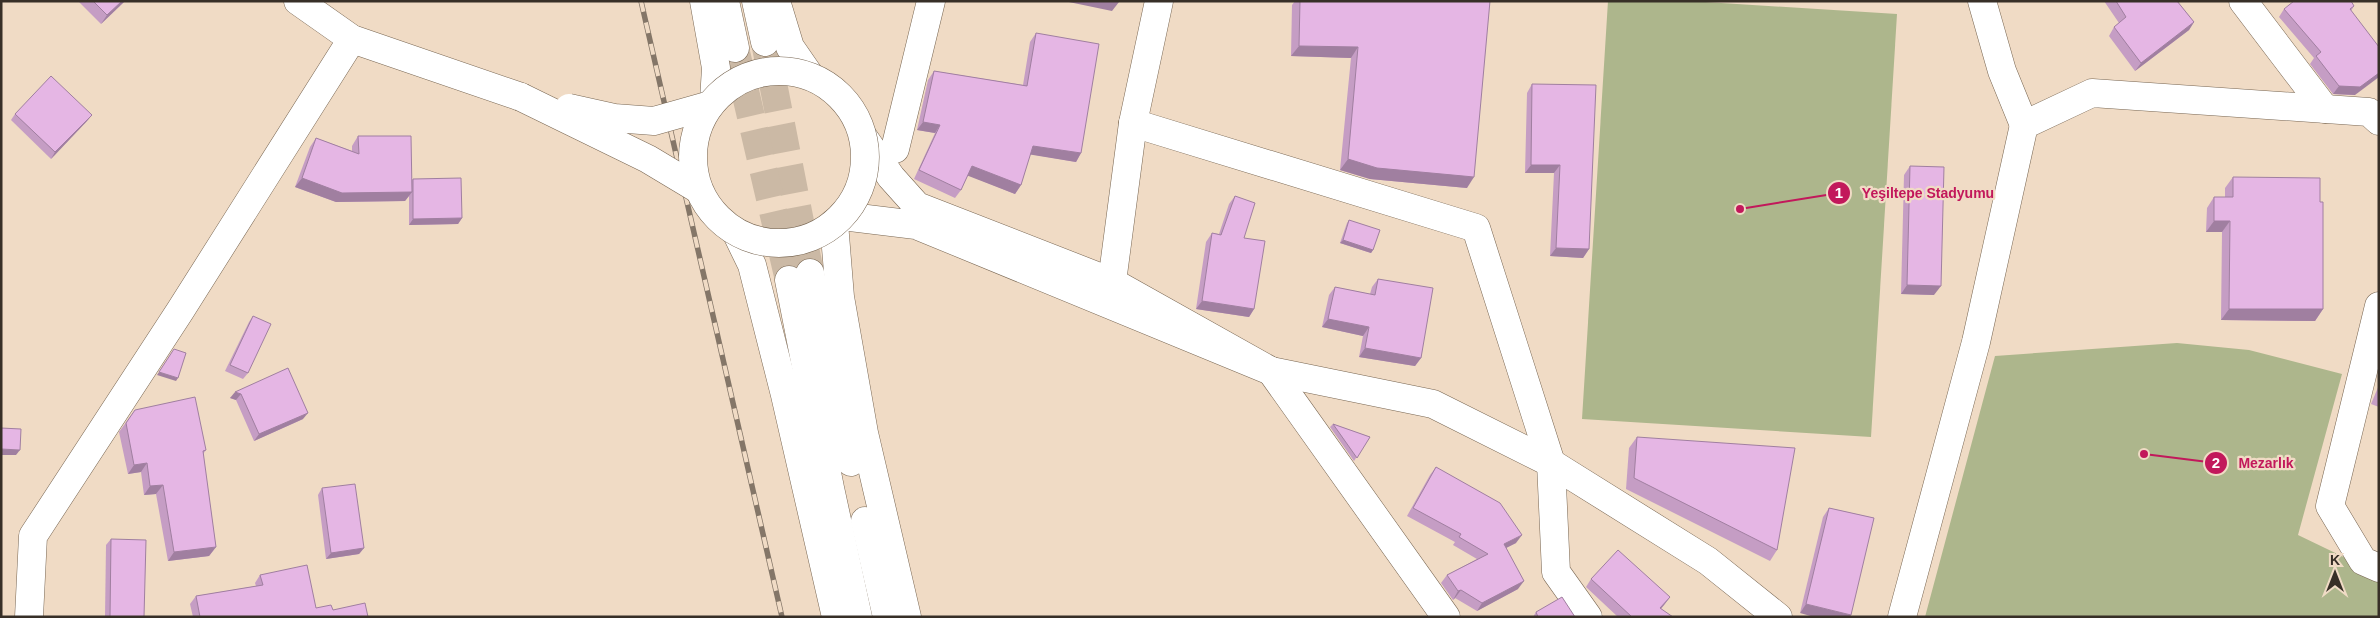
<svg xmlns="http://www.w3.org/2000/svg" width="2380" height="618" font-family="Arial,sans-serif">
<style>
.green{fill:#adb68c}
.lines{fill:none;stroke-linecap:round;stroke-linejoin:round}
.secondary-tunnel{stroke:#cbb9a5;stroke-width:28;stroke-dasharray:28 14;stroke-linecap:butt}
.minor-casing{stroke:#786652;stroke-width:29}
.tertiary-casing{stroke:#786652;stroke-width:29}
.secondary-casing{stroke:#786652;stroke-width:29}
.minor{stroke:#fff;stroke-width:28}
.tertiary{stroke:#fff;stroke-width:28}
.secondary{stroke:#fff;stroke-width:28}
.rail-casing{stroke:#847668;stroke-width:5.5}
.rail{stroke:#f0dbc5;stroke-width:4;stroke-dasharray:11;stroke-linecap:butt}
.tertiary-bridge-casing{stroke:#786652;stroke-width:29;stroke-linecap:butt}
.secondary-bridge-casing{stroke:#786652;stroke-width:29;stroke-linecap:butt}
.tertiary-bridge{stroke:#fff;stroke-width:28}
.secondary-bridge{stroke:#fff;stroke-width:28}
.wall{fill:#c59dc4}
.shaded-wall{fill:#a07fa0}
.building{fill:#e5b6e4;stroke:#a07fa0}
.leader{fill:none;stroke:#c2185b;stroke-width:2}
.callout-dot{fill:#c2185b;stroke:#f0dbc5;stroke-width:2}
.mark-label{font-size:15px;text-anchor:middle;font-weight:bold;fill:#fff}
.callout-label{font-size:14px;text-anchor:middle;font-weight:bold;fill:#c2185b;stroke:#f0dbc5;stroke-width:4.5;stroke-linejoin:round;paint-order:stroke}
</style>
<rect width="100%" height="100%" fill="#f0dbc5"/>
<!-- green -->
<g class="green">
<path d="M1608,1H1690L1897,14L1871,437L1582,419Z"/>
<path d="M2177,343L2249,350L2342,374L2298,535L2379,574V617H1925L1995,356Z"/>
</g>
<g class="lines">
<!-- secondary-tunnel -->
<g class="secondary-tunnel">
<path d="M765,42L810,273"/>
<path d="M735,48L789,280"/>
</g>
<!-- minor casing -->
<g class="minor-casing">
<g id="minor">
<path d="M1982,1L2002,71L2024,125"/>
<path d="M2243,1L2325,109"/>
<path d="M1133,123L1476,228L1551,463L1556,572L1588,617"/>
<path d="M895,149L931,1"/>
<path d="M1112,282L1133,123L1159,1"/>
<path d="M2379,306L2330,506L2363,561L2379,568"/>
<path d="M1271,371L1446,617"/>
<path d="M29,617L33,536L180,311L352,39"/>
<path d="M1902,617L1976,342L2024,125L2092,93L2369,112L2379,121"/>
</g>
</g>
<!-- tertiary casing -->
<g class="tertiary-casing">
<g id="tertiary">
<path d="M298,1L352,39L521,97"/>
<path d="M842,216L916,225L1271,371L1112,282L917,206L891,177L864,138"/>
<path d="M1271,371L1433,404L1551,463L1708,561L1778,617"/>
</g>
</g>
<!-- secondary casing -->
<g class="secondary-casing">
<g id="secondary">
<path d="M704,1L716,68L714,100"/>
<path d="M725,1L735,48"/>
<path d="M756,1L765,42"/>
<path d="M776,1L790,47L810,76"/>
<path d="M834,223L840,297L864,433L907,617"/>
<path d="M736,232L752,265L785,395L836,617"/>
<path d="M810,273L851,462"/>
<path d="M789,280L830,488L858,617"/>
<path d="M865,521L887,617"/>
</g>
</g>
<!-- minor -->
<use href="#minor" class="minor"/>
<!-- tertiary -->
<use href="#tertiary" class="tertiary"/>
<!-- secondary -->
<use href="#secondary" class="secondary"/>
<!-- rail casing -->
<g class="rail-casing">
<path id="rail" d="M641,1L782,617"/>
</g>
<!-- rail -->
<use href="#rail" class="rail"/>
<!-- tertiary-bridge casing -->
<g class="tertiary-bridge-casing">
<g id="tertiary-bridge">
<path d="M521,97L648,159L698,189"/>
<path d="M569,108L614,118L654,121L707,106"/>
</g>
</g>
<!-- secondary-bridge casing -->
<g class="secondary-bridge-casing">
<circle id="secondary-bridge" cx="779" cy="157" r="86"/>
</g>
<!-- tertiary-bridge -->
<use href="#tertiary-bridge" class="tertiary-bridge"/>
<!-- secondary-bridge -->
<use href="#secondary-bridge" class="secondary-bridge"/>
</g>
<!-- wall -->
<g class="wall">
<path d="M78,1H125L101,24Z"/>
<path d="M1295,1H1490L1467,188L1370,179L1340,170L1351,58L1291,56L1292,5Z"/>
<path d="M2104,1H2177L2194,22L2189,30L2135,71L2109,36L2114,27L2119,23Z"/>
<path d="M2354,6L2351,11L2355,95L2333,94L2310,64L2314,58L2279,17L2284,9Z"/>
<path d="M1036,33L1081,153L1076,162L1030,154L1021,185L1015,194L968,175L961,190L955,198L914,179L935,133L917,130L928,80L934,71L1023,85L1030,42Z"/>
<path d="M1532,84L1589,249L1583,258L1550,256L1554,173H1525L1527,93Z"/>
<path d="M15,114L92,115L87,121L51,159L11,120Z"/>
<path d="M358,136L411,181L413,179L462,218L458,224L409,225V196L405,201L336,202L295,187L310,147L316,138L352,151V146Z"/>
<path d="M1910,166L1934,295L1901,294L1904,175Z"/>
<path d="M2233,177L2320,202L2323,309L2315,321L2221,320L2222,232H2206L2207,208L2214,197H2225V188Z"/>
<path d="M1235,196L1244,238L1254,309L1249,317L1196,309L1206,242L1212,233L1219,234L1229,204Z"/>
<path d="M1349,220L1373,250L1371,253L1340,243L1347,223Z"/>
<path d="M1378,279L1421,358L1415,366L1359,357L1363,336L1322,327L1329,295L1335,287L1370,294L1372,287Z"/>
<path d="M253,316L248,373L243,379L225,371L249,322Z"/>
<path d="M288,368L303,419L254,441L236,400L230,398Z"/>
<path d="M2379,385V407L2371,404Z"/>
<path d="M135,410L206,450L203,454L216,547L209,556L168,561L156,494L144,495L141,472L128,474L119,432Z"/>
<path d="M1333,424L1370,437L1354,461L1330,427Z"/>
<path d="M1637,437L1777,550L1770,561L1626,489L1629,448Z"/>
<path d="M1436,467L1516,543L1506,548L1518,589L1477,611L1455,598L1453,600L1441,583L1447,575L1477,559L1453,545L1455,542L1407,516L1430,475Z"/>
<path d="M322,488L364,548L359,554L326,559L318,495Z"/>
<path d="M1829,508L1874,518L1800,613L1823,517Z"/>
<path d="M111,539L144,617H105L106,545Z"/>
<path d="M260,575L316,608L368,617H193L190,604L196,596L256,586L255,583Z"/>
<path d="M1591,579L1670,597L1661,609L1673,617H1618L1586,587Z"/>
<path d="M1536,612L1575,617H1533Z"/>
</g>
<!-- shaded-wall -->
<g class="shaded-wall">
<path d="M122,1H125L101,24L107,15Z"/>
<path d="M1064,1H1117L1119,2L1112,11Z"/>
<path d="M2194,22L2189,30L2135,71L2141,63Z"/>
<path d="M1299,46L1358,47L1351,58L1291,56Z"/>
<path d="M2379,73V77L2355,95L2333,94L2339,86Z"/>
<path d="M92,115L87,121L51,159L55,152Z"/>
<path d="M923,122L940,125L935,133L917,130Z"/>
<path d="M1033,146L1081,153L1076,162L1027,154Z"/>
<path d="M1348,159L1474,177L1467,188L1370,179L1340,170Z"/>
<path d="M1531,165H1560L1554,173H1525Z"/>
<path d="M972,166L1021,185L1015,194L966,175Z"/>
<path d="M302,178L412,192L405,201L336,202L295,187Z"/>
<path d="M462,218L458,224L409,225L413,219Z"/>
<path d="M2214,221H2230L2222,232H2206Z"/>
<path d="M1343,240L1373,250L1371,253L1340,243Z"/>
<path d="M1556,248L1589,249L1583,258L1550,256Z"/>
<path d="M1907,285L1941,286L1934,295L1901,294Z"/>
<path d="M1202,301L1254,309L1249,317L1196,309Z"/>
<path d="M2229,309H2323L2315,321L2221,320Z"/>
<path d="M1328,319L1369,327L1363,336L1322,327Z"/>
<path d="M1365,348L1421,358L1415,366L1359,357Z"/>
<path d="M159,372L178,378L176,381L157,375Z"/>
<path d="M235,392L241,394L236,400L230,398Z"/>
<path d="M308,413L303,419L254,441L259,434Z"/>
<path d="M1,449L20,450L16,455H1Z"/>
<path d="M147,463L141,472L128,474L134,465Z"/>
<path d="M163,485L156,494L144,495L150,486Z"/>
<path d="M1522,535L1516,543L1498,552L1504,544Z"/>
<path d="M216,547L209,556L168,561L174,552Z"/>
<path d="M364,548L359,554L326,559L331,553Z"/>
<path d="M1524,581L1518,589L1477,611L1482,603Z"/>
<path d="M1461,590L1455,598L1453,600L1458,591Z"/>
<path d="M1670,597L1664,605L1654,616L1660,608Z"/>
<path d="M1806,604L1851,615L1850,617H1814L1800,613Z"/>
</g>
<!-- building -->
<g class="building">
<path d="M93,1H122L107,15Z"/>
<path d="M1300,1H1490L1474,177L1377,168L1348,159L1358,47L1299,46Z"/>
<path d="M2116,1H2177L2194,22L2141,63L2114,27L2126,17Z"/>
<path d="M2294,1H2351L2354,6L2350,9L2379,47V73L2360,87L2339,86L2316,56L2321,52L2284,9Z"/>
<path d="M1036,33L1099,44L1081,153L1033,146L1021,185L972,166L961,190L919,170L940,125L923,122L934,71L1027,86Z"/>
<path d="M51,76L92,115L55,152L15,114Z"/>
<path d="M1532,84L1596,85L1589,249L1556,248L1560,165H1531Z"/>
<path d="M358,136H411L412,192L342,193L302,178L316,138L359,154Z"/>
<path d="M1910,166L1944,167L1941,286L1907,285Z"/>
<path d="M2233,177L2320,178V202H2323V309H2229L2230,221H2214V197H2233Z"/>
<path d="M461,178L462,218L413,219V179Z"/>
<path d="M1235,196L1255,203L1244,238L1265,241L1254,309L1202,301L1212,233L1221,235Z"/>
<path d="M1349,220L1380,230L1373,250L1343,240Z"/>
<path d="M1378,279L1433,288L1421,358L1365,348L1369,327L1328,319L1335,287L1375,295Z"/>
<path d="M253,316L271,324L248,373L230,365Z"/>
<path d="M174,349L186,353L178,378L159,372Z"/>
<path d="M288,368L308,413L259,434L241,394L235,392Z"/>
<path d="M195,397L206,450L203,451L216,547L174,552L163,485L150,486L147,463L134,465L126,423L135,410Z"/>
<path d="M1333,424L1370,437L1357,458Z"/>
<path d="M1,428L21,429L20,450L1,449Z"/>
<path d="M1637,437L1795,448L1777,550L1634,478Z"/>
<path d="M1436,467L1500,503L1522,535L1504,544L1524,581L1482,603L1461,590L1458,591L1447,575L1488,554L1459,537L1461,534L1413,508Z"/>
<path d="M355,484L364,548L331,553L322,488Z"/>
<path d="M1829,508L1874,518L1851,615L1806,604Z"/>
<path d="M111,539L146,540L144,617H110Z"/>
<path d="M1618,550L1670,597L1660,608L1673,617H1632L1591,579Z"/>
<path d="M307,565L316,608L331,605L333,610L365,603L368,617H200L196,596L263,585L260,575Z"/>
<path d="M1562,597L1575,617H1538L1536,612Z"/>
</g>
<!-- callouts -->
<path class="leader" d="M1740 209L1839 193M2144 454L2216 463"/>
<g class="callout-dot">
<circle cx="1740" cy="209" r="5"/>
<circle cx="2144" cy="454" r="5"/>
<circle cx="1839" cy="193" r="12"/>
<circle cx="2216" cy="463" r="12"/>
</g>
<g class="mark-label">
<text x="1839" y="198">1</text>
<text x="2216" y="468">2</text>
</g>
<g class="callout-label">
<text x="1928" y="198">Yeşiltepe Stadyumu</text>
<text x="2266" y="468">Mezarlık</text>
</g>
<!-- border -->
<rect width="2380" height="618" fill="none" stroke="#372f27" stroke-width="5"/>
<!-- north arrow -->
<g transform="translate(2335 573)" stroke="#f0dbc5" stroke-width="4" paint-order="stroke">
<path d="M0-4L9 19L0 12L-9 19Z" fill="#372f27"/>
<text y="-8" font-size="14" font-weight="bold" text-anchor="middle" fill="#372f27">K</text>
</g>
</svg>
